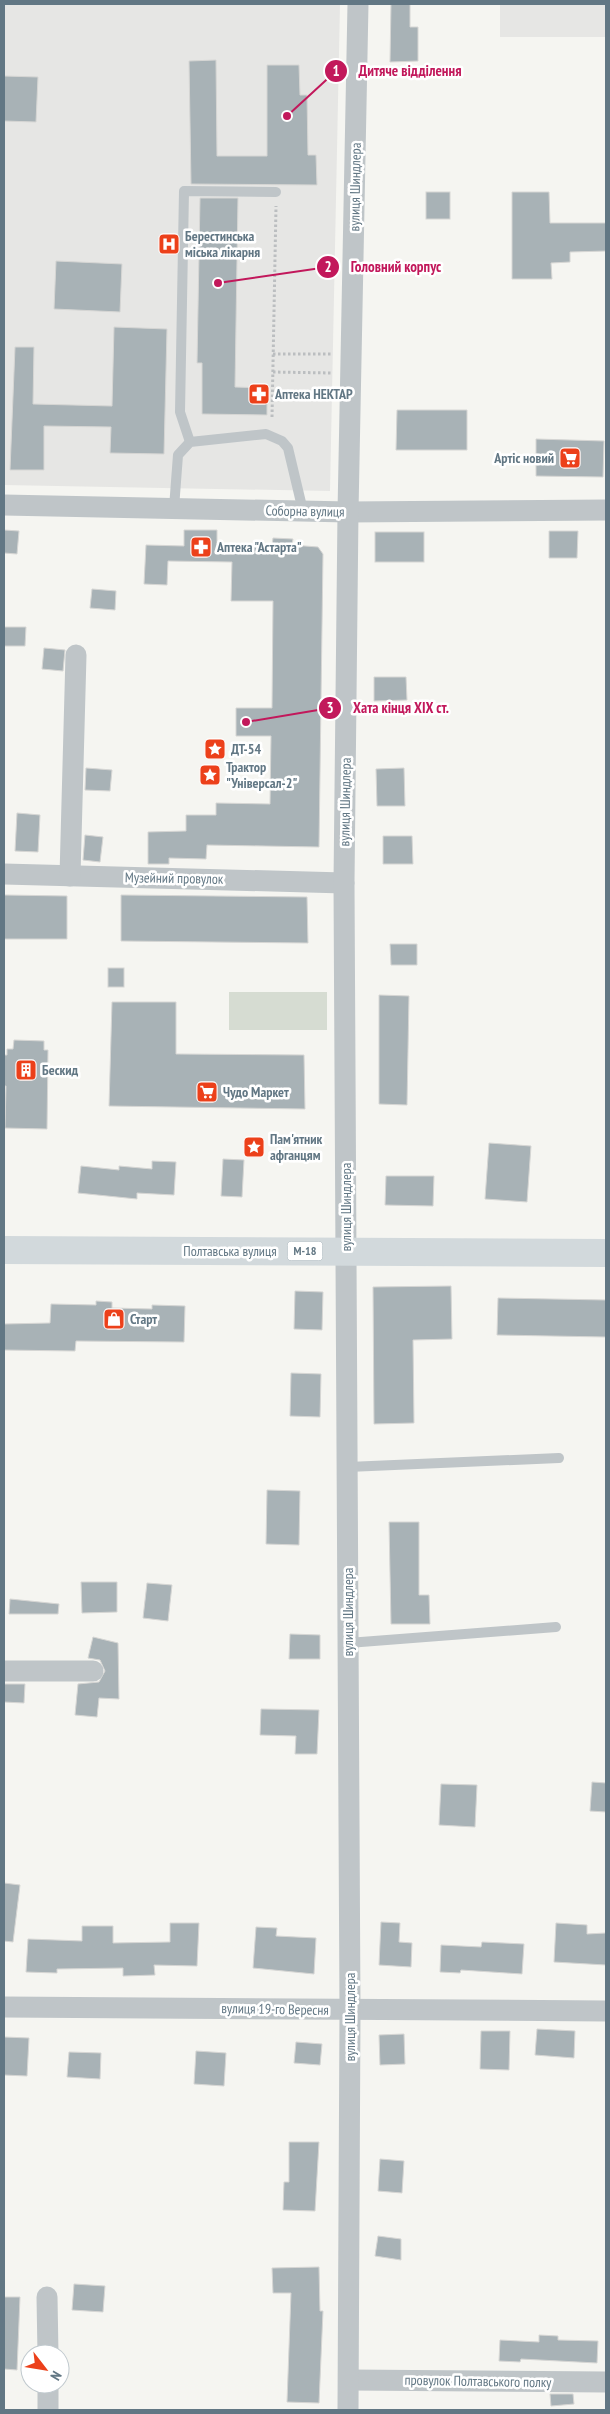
<svg xmlns="http://www.w3.org/2000/svg" width="610" height="2414" font-family="'PT Sans Narrow',sans-serif">
<style>
.built{fill:#e6e6e4}
.green{fill:#d6dcd2}
.building{fill:#a8b2b6;stroke:#d6d6d4}
.lines{fill:none;stroke-linecap:round;stroke-linejoin:round}
.path{stroke:#bbbec0;stroke-width:3;stroke-dasharray:2.5 2.5;stroke-linecap:butt}
.service{stroke:#bfc5c8;stroke-width:10}
.minor{stroke:#bfc5c8;stroke-width:21}
.trunk{stroke:#d2d9dc;stroke-width:28}
.labels{text-anchor:middle;stroke-width:5;stroke-linejoin:round;paint-order:stroke}
.shield{fill:#fff;stroke:#91a0a9;stroke-width:1}
.shield-label{font-size:12px;font-weight:bold;fill:#627784}
.street-label{font-size:14px;fill:#627784;stroke:#fff}
.poi-label{font-size:14px;font-weight:bold;fill:#627784;stroke:#fff;text-anchor:start}
.leader{fill:none;stroke:#c2185b;stroke-width:2}
.callout-dot{fill:#c2185b;stroke:#fff;stroke-width:2}
.mark-label{font-size:15px;text-anchor:middle;font-weight:bold;fill:#fff}
.callout-label{font-size:15px;text-anchor:middle;font-weight:bold;fill:#c2185b;stroke:#fff;stroke-width:5;stroke-linejoin:round;paint-order:stroke}
</style>
<rect width="100%" height="100%" fill="#f5f5f1"/>
<!-- built -->
<g class="built">
<path d="M4,4H340L330,491L4,485Z"/>
<rect x="500" y="4" width="106" height="33"/>
</g>
<!-- green -->
<rect class="green" x="229" y="992" width="98" height="38"/>
<!-- building -->
<g class="building">
<path d="M391,4H410V27H418V61L390,62Z"/>
<path d="M216,60L217,156H267V65H299L300,95H307L308,155H316L317,185L191,184L189,61Z"/>
<path d="M4,76L38,77L36,122L4,121Z"/>
<rect x="426" y="192" width="24" height="27"/>
<path d="M512,192H549L550,223H606V251L570,252V262L551,263L552,279H512Z"/>
<path d="M200,198H238L235,387L267,388V415L202,414V363H197Z"/>
<path d="M56,261L122,264L120,312L54,309Z"/>
<path d="M114,327L167,329L164,454L110,453L111,427L44,426V470H10L15,347H34L33,404L112,406Z"/>
<path d="M397,410H467V450H396Z"/>
<path d="M536,439L604,441L603,477L536,476Z"/>
<path d="M4,530L19,531L17,554L4,553Z"/>
<path d="M184,530H217V544L272,545L273,538L293,539L292,545L318,547L323,554L319,847L207,845L206,859L169,858V864H148V832L186,831V815H216V803L270,804L271,736H236V708H272L273,601H231L232,562L168,561L167,585L144,584L146,545L184,546Z"/>
<path d="M549,531H578L577,558H549Z"/>
<rect x="375" y="532" width="49" height="30"/>
<path d="M92,589L116,591L115,610L90,608Z"/>
<path d="M4,627H26L25,646H4Z"/>
<path d="M44,648L65,650L63,671L42,669Z"/>
<path d="M374,677H406L407,700L374,701Z"/>
<path d="M86,768L112,770L110,791L85,790Z"/>
<path d="M404,768L405,806H377L376,769Z"/>
<path d="M17,813L40,815L38,852L15,851Z"/>
<path d="M85,835L103,837L100,862L83,860Z"/>
<path d="M383,836H412L413,864H383Z"/>
<path d="M4,895L67,896V939H4Z"/>
<path d="M121,895L307,897L308,943L121,941Z"/>
<path d="M390,944H417V965H391Z"/>
<rect x="108" y="968" width="16" height="19"/>
<path d="M379,995L409,996L407,1105L379,1104Z"/>
<path d="M112,1002H176V1054L304,1055L305,1109L109,1106Z"/>
<path d="M14,1040L44,1041V1050H48L47,1129L5,1128L6,1086H4V1055H7V1049H13Z"/>
<path d="M489,1143L531,1146L527,1202L485,1199Z"/>
<path d="M223,1159L244,1160L242,1197L221,1196Z"/>
<path d="M152,1161L176,1162L174,1195L137,1193V1199L78,1193L81,1166L119,1170V1166L152,1169Z"/>
<path d="M386,1176H434L433,1206L385,1205Z"/>
<path d="M451,1286L452,1339L413,1340L414,1423L374,1424L373,1287Z"/>
<path d="M295,1291L323,1292L322,1330L294,1329Z"/>
<path d="M498,1298L606,1300V1337L497,1335Z"/>
<path d="M96,1301L112,1302V1308L152,1309V1305L185,1306L184,1342L76,1341L75,1351L4,1350V1324L50,1323L51,1304L96,1305Z"/>
<path d="M291,1373L321,1374L320,1417L290,1416Z"/>
<path d="M267,1490L300,1491L299,1545L266,1544Z"/>
<path d="M389,1522H419V1595H429L430,1624H391Z"/>
<path d="M81,1582H117V1612L82,1613Z"/>
<path d="M147,1583L172,1585L168,1621L143,1618Z"/>
<path d="M10,1599L59,1604L58,1614H9Z"/>
<path d="M290,1634L320,1635V1659H289Z"/>
<path d="M93,1637L118,1643L119,1699L99,1698L97,1717L75,1715L78,1684L99,1682L105,1671L100,1660L88,1658Z"/>
<path d="M4,1684H25L24,1703L4,1702Z"/>
<path d="M261,1709L319,1710L317,1754H295L296,1736L260,1735Z"/>
<path d="M592,1782L606,1783V1812L590,1811Z"/>
<path d="M441,1784L477,1785L475,1827L439,1825Z"/>
<path d="M4,1883L20,1885L13,1942L4,1941Z"/>
<path d="M381,1922L400,1923L399,1942L412,1943L411,1967L379,1965Z"/>
<path d="M170,1923H199L197,1966L154,1965L155,1975L123,1976V1968L57,1969V1973L26,1972L28,1939L82,1941V1926H113V1943L170,1942Z"/>
<path d="M556,1923L587,1925V1934L606,1933V1965L554,1962Z"/>
<path d="M256,1927L277,1928L276,1936L316,1938L314,1974L253,1968Z"/>
<path d="M482,1942L524,1944L522,1974L461,1970L460,1973L440,1972L441,1945L481,1947Z"/>
<path d="M537,2029L575,2031L574,2058L535,2055Z"/>
<path d="M481,2031H510L509,2070L480,2069Z"/>
<path d="M404,2034L405,2064L380,2065L379,2035Z"/>
<path d="M4,2037L29,2038L27,2076L4,2075Z"/>
<path d="M296,2042L322,2044L320,2065L294,2063Z"/>
<path d="M196,2051L226,2053L224,2086L194,2084Z"/>
<path d="M69,2052L101,2053L100,2079L67,2077Z"/>
<path d="M289,2142H319L315,2211L283,2210L284,2182H289Z"/>
<path d="M380,2159L404,2161L402,2193L378,2191Z"/>
<path d="M378,2236L401,2239V2260L375,2256Z"/>
<path d="M319,2267L320,2311H323L319,2403L287,2402L291,2293H273L272,2268Z"/>
<path d="M74,2284L105,2286L103,2312L72,2310Z"/>
<path d="M4,2297H20L17,2370L4,2369Z"/>
<path d="M539,2335L558,2336V2340L598,2341L597,2363L521,2359L520,2362L499,2361L500,2340L539,2342Z"/>
<path d="M550,2394H573L574,2404L551,2406Z"/>
</g>
<g class="lines">
<!-- path -->
<g class="path">
<path d="M273,354H333"/>
<path d="M273,372L332,373"/>
<path d="M272,417L276,206"/>
</g>
<!-- service -->
<g class="service">
<path d="M190,442L180,412L184,191L276,192"/>
<path d="M174,508L178,455L190,442L266,434L282,441L288,448L303,511"/>
<path d="M348,1467L559,1458"/>
<path d="M348,1643L556,1627"/>
</g>
<!-- minor -->
<g class="minor">
<path d="M4,505L348,512L606,510"/>
<path d="M4,874L344,883"/>
<path d="M70,876L76,655"/>
<path d="M4,1671H93"/>
<path d="M4,2007L606,2011"/>
<path d="M47,2297L48,2354"/>
<path d="M349,2380L606,2382"/>
<path d="M48,2384V2410"/>
<path d="M348,2410L350,2010L344,883L348,512L358,4"/>
</g>
<!-- trunk -->
<path class="trunk" d="M4,1250L606,1253"/>
</g>
<!-- icons -->
<defs>
<g id="hospital-square" transform="scale(1.125)"><rect x="-9" y="-9" width="18" height="18" rx="4" fill="#ec401a" stroke="#fff"/><path d="M-5-5h3v3.5h4V-5h3V5h-3V1.5h-4V5h-3Z" fill="#fff"/></g>
<g id="pharmacy-square" transform="scale(1.125)"><rect x="-9" y="-9" width="18" height="18" rx="4" fill="#ec401a" stroke="#fff"/><path d="M-2-6h4v4h4v4h-4v4h-4v-4h-4v-4h4Z" fill="#fff"/></g>
<g id="supermarket-square" transform="scale(1.125)"><rect x="-9" y="-9" width="18" height="18" rx="4" fill="#ec401a" stroke="#fff"/><path d="M-6-5.5h2.5l.6 2H6L4.5 2H-2.5L-4.4-4H-6ZM-1.5 3.2a1.3 1.3 0 1 0 .1 0ZM3 3.2a1.3 1.3 0 1 0 .1 0Z" fill="#fff"/></g>
<g id="sight-square" transform="scale(1.125)"><rect x="-9" y="-9" width="18" height="18" rx="4" fill="#ec401a" stroke="#fff"/><path d="M0-6L1.8-2.2L6-1.7L2.9 1.2L3.7 5.4L0 3.3L-3.7 5.4L-2.9 1.2L-6-1.7L-1.8-2.2Z" fill="#fff"/></g>
<g id="building-square" transform="scale(1.125)"><rect x="-9" y="-9" width="18" height="18" rx="4" fill="#ec401a" stroke="#fff"/><path d="M-4-6H4V6H1V3H-1V6H-4ZM-2.5-4.3h1.7v1.8h-1.7ZM.8-4.3h1.7v1.8H.8ZM-2.5-1h1.7V.8h-1.7ZM.8-1h1.7V.8H.8Z" fill="#fff"/></g>
<g id="shop-square" transform="scale(1.125)"><rect x="-9" y="-9" width="18" height="18" rx="4" fill="#ec401a" stroke="#fff"/><path d="M-5-2.5h2.3a2.7 3.5 0 0 1 5.4 0H5L5.5 6h-11ZM-1.5-2.5h3a1.5 2.3 0 0 0-3 0Z" fill="#fff"/></g>
</defs>
<g fill-rule="evenodd">
<use href="#hospital-square" x="169" y="244"/>
<use href="#pharmacy-square" x="259" y="394"/>
<use href="#supermarket-square" x="570" y="458"/>
<use href="#pharmacy-square" x="201" y="547"/>
<use href="#sight-square" x="215" y="749"/>
<use href="#sight-square" x="210" y="775"/>
<use href="#building-square" x="26" y="1070"/>
<use href="#supermarket-square" x="207" y="1092"/>
<use href="#sight-square" x="254" y="1147"/>
<use href="#shop-square" x="114" y="1319"/>
</g>
<g class="labels">
<!-- shield labels -->
<rect class="shield" x="287.5" y="1241.5" width="35" height="19" rx="4"/>
<g class="shield-label">
<text x="305" y="1255">М-18</text>
</g>
<!-- street labels -->
<g class="street-label">
<text transform="translate(355 187) rotate(-89)" y="5">вулиця Шиндлера</text>
<text transform="translate(305 511) rotate(1)" y="5">Соборна вулиця</text>
<text transform="translate(345 802) rotate(-89)" y="5">вулиця Шиндлера</text>
<text transform="translate(174 878) rotate(1)" y="5">Музейний провулок</text>
<text transform="translate(346 1207) rotate(-90)" y="5">вулиця Шиндлера</text>
<text x="230" y="1256">Полтавська вулиця</text>
<text transform="translate(348 1612) rotate(-90)" y="5">вулиця Шиндлера</text>
<text transform="translate(275 2009) rotate(1)" y="5">вулиця 19-го Вересня</text>
<text transform="translate(350 2017) rotate(-90)" y="5">вулиця Шиндлера</text>
<text transform="translate(478 2381) rotate(1)" y="5">провулок Полтавського полку</text>
</g>
<!-- poi labels -->
<g class="poi-label">
<text x="185" y="241">Берестинська<tspan x="185" dy="16">міська лікарня</tspan></text>
<text x="275" y="399">Аптека НЕКТАР</text>
<text x="554" y="463" text-anchor="end">Артіс новий</text>
<text x="217" y="552">Аптека "Астарта"</text>
<text x="231" y="754">ДТ-54</text>
<text x="226" y="772">Трактор<tspan x="226" dy="16">"Універсал-2"</tspan></text>
<text x="42" y="1075">Бескид</text>
<text x="223" y="1097">Чудо Маркет</text>
<text x="270" y="1144">Пам'ятник<tspan x="270" dy="16">афганцям</tspan></text>
<text x="130" y="1324">Старт</text>
</g>
</g>
<!-- callouts -->
<path class="leader" d="M287 116L336 71M218 283L328 267M246 722L330 708"/>
<g class="callout-dot">
<circle cx="287" cy="116" r="5"/>
<circle cx="218" cy="283" r="5"/>
<circle cx="246" cy="722" r="5"/>
<circle cx="336" cy="71" r="12"/>
<circle cx="328" cy="267" r="12"/>
<circle cx="330" cy="708" r="12"/>
</g>
<g class="mark-label">
<text x="336" y="76">1</text>
<text x="328" y="272">2</text>
<text x="330" y="713">3</text>
</g>
<g class="callout-label">
<text x="410" y="76">Дитяче відділення</text>
<text x="396" y="272">Головний корпус</text>
<text x="401" y="713">Хата кінця XIX ст.</text>
</g>
<!-- border -->
<rect width="610" height="2414" fill="none" stroke="#627784" stroke-width="10"/>
<!-- north arrow -->
<g transform="translate(45 2369) rotate(121)"><circle r="24" fill="#ffffff" stroke="#c0c9ce"/>
<path d="M0-4L9 19L0 12L-9 19Z" fill="#ec401a"/>
<text y="-8" font-size="14" font-weight="bold" text-anchor="middle" fill="#627784">N</text>
</g>
</svg>
